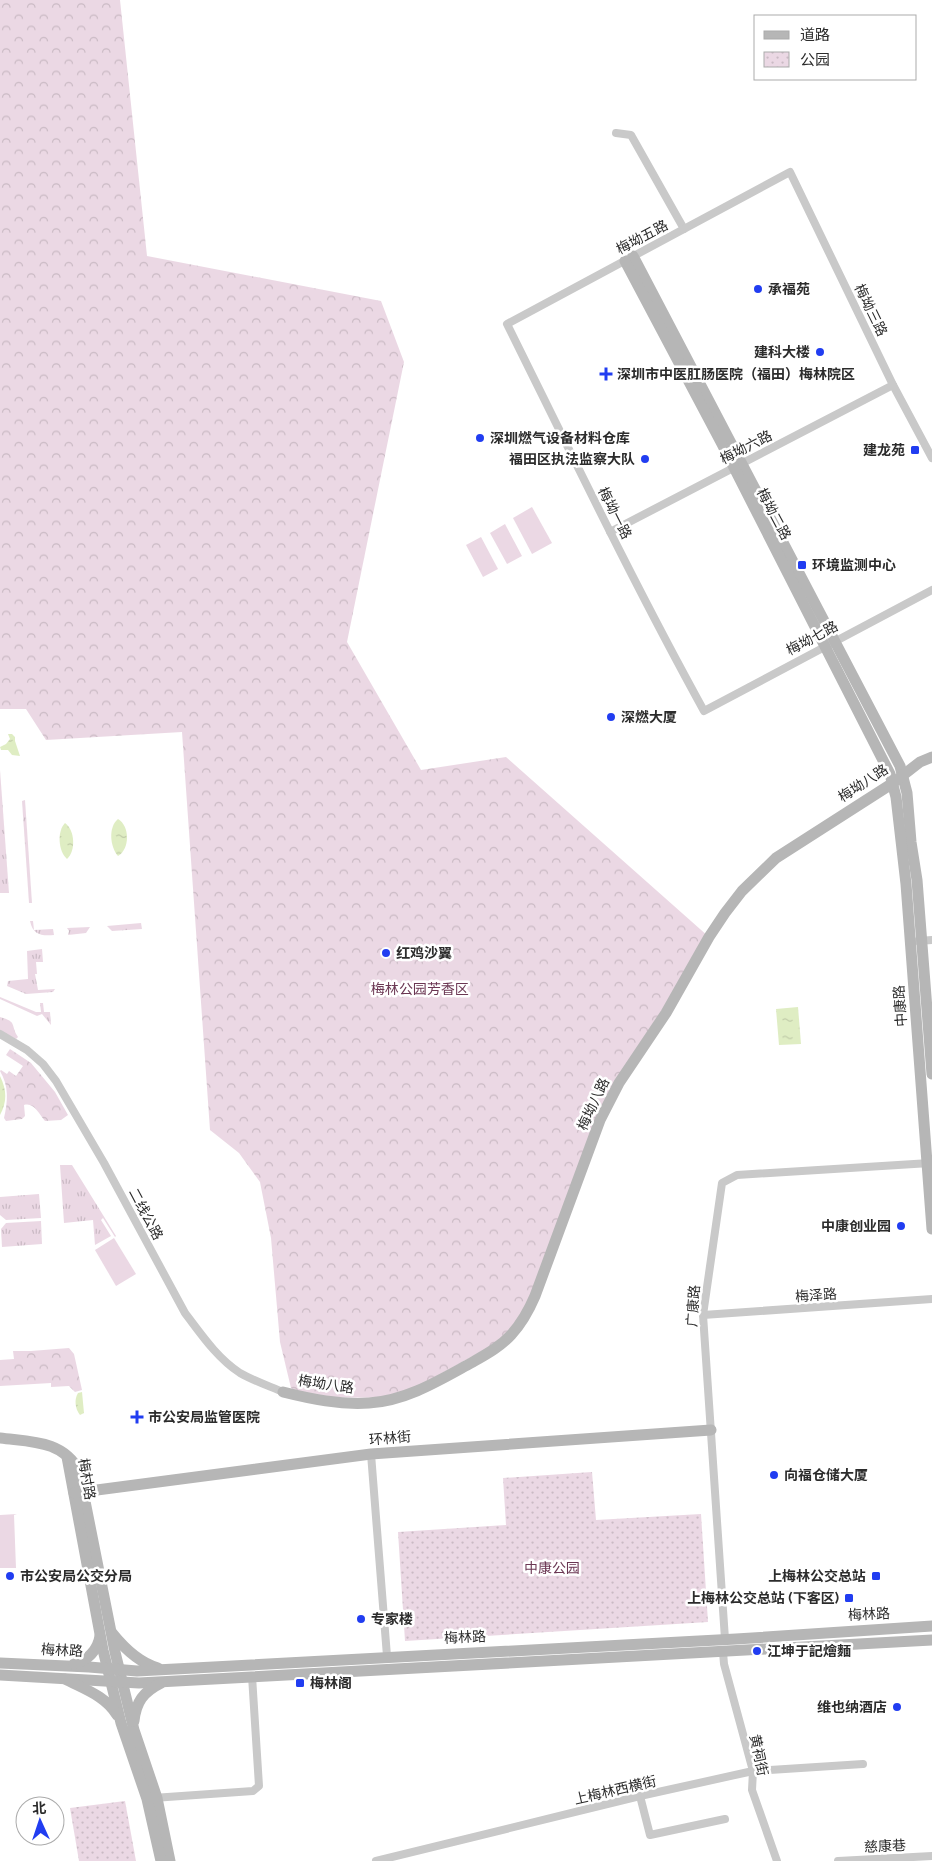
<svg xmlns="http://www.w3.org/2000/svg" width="932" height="1861" font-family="Raleway,'Noto Sans SC',sans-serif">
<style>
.grass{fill:url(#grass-tufts)}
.forest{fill:url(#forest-crowns)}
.park{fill:url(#park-dots)}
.garden{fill:#ebd8e4}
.water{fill:url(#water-ripples)}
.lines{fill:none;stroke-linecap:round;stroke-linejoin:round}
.street{stroke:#c9c9c9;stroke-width:8}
.secondary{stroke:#b6b6b6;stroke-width:11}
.poi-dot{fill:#213df1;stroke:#fff;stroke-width:2}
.labels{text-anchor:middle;stroke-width:5;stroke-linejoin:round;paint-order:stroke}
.street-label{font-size:14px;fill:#2c2c2c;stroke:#fff}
.poi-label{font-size:14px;font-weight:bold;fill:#2c2c2c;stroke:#fff;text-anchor:start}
.park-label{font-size:14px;fill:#6b3753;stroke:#fff}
</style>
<defs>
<pattern id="grass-tufts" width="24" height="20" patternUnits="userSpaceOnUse" patternTransform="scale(1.25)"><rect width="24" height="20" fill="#ebd8e4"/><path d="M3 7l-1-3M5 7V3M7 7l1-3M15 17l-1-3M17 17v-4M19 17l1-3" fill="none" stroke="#cabac4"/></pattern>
<pattern id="forest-crowns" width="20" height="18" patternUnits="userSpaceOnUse" patternTransform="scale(1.25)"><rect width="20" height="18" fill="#ebd8e4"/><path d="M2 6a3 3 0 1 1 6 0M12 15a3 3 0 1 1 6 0" fill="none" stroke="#cabac4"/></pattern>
<pattern id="park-dots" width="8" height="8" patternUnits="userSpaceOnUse" patternTransform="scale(1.25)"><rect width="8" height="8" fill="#ebd8e4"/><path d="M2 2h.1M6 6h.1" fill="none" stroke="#cabac4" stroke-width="1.8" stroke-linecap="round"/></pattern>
<pattern id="water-ripples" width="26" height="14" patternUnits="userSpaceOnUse" patternTransform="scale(1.25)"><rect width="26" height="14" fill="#dfedc3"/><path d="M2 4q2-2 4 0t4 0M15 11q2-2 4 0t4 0" fill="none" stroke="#c0cba8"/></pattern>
</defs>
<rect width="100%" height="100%" fill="#fff"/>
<!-- grass -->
<g class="grass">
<path d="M0,770L9,893H0Z"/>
<path d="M25,800L32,903H29L22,801Z"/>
<path d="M30,921H33L34,930L53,929L54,935C41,936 33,935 30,921Z"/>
<path d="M141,923L142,929L112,931L107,926Z"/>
<path d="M90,927L86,933L68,935L69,931L67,928Z"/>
<path d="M42,949L43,962H36L37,974H35L38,990L55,989L53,992L26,994L7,986L8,981L28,979L27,951Z"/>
<path d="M0,997L36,1012H41L40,1003H43L44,1012H50L51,1025L42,1014L37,1016L0,999Z"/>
<path d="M60,1165H72L116,1236L115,1237L103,1218L101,1220L111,1236L95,1245L93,1220L64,1223Z"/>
<path d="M39,1194L41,1218L6,1220L0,1215V1197Z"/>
<path d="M41,1221L42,1244L2,1247L1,1229L6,1223Z"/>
</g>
<!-- forest -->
<g class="forest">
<path d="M0,0H120L147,256L381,301L404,362L347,642L421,770L506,757L709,937L619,1083L549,1261L511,1335L397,1398L305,1397L291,1388L280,1342L271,1238L260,1182L239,1153L210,1130L182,732L46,740L26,709H0Z"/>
<path d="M0,1017C18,1022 10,1025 18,1037L16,1039L0,1031Z"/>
<path d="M10,1049L31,1063L55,1092L68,1115L61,1120L45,1121C39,1114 34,1102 24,1105L25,1116L22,1119L6,1121L4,1118C8,1101 9,1086 0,1071L1,1070L7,1074L9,1071L16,1076L23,1066L6,1055Z"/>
<path d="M69,1348L74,1354L82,1390L75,1392L69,1386L51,1387V1383L0,1386V1360L14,1359L13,1351H31Z"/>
</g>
<!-- park -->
<g class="park">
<path d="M592,1472L596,1520L701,1514L708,1622L405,1641L398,1532L506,1525L503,1478Z"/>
<path d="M125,1801L136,1861H79L70,1808Z"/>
</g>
<!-- garden -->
<g class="garden">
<path d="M532,507L552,543L532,554L513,518Z"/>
<path d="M505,524L522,556L507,564L490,533Z"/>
<path d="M481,537L498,569L483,577L466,545Z"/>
<path d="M114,1238L136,1274L116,1286L95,1250Z"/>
<path d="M17,1514L14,1515L16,1568H0V1515Z"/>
</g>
<!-- water -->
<g class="water">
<path d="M8,734H12L15,737V741L20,756L12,755L8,750H1L0,747L6,744L10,739Z"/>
<path d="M118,819C130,826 130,849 118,856C110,847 108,827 118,819Z"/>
<path d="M65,823C75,830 76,851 67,859C58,851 57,831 65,823Z"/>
<path d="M798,1007L801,1044L779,1045L776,1009Z"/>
<path d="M0,1076C7,1090 7,1102 0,1115Z"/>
<path d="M82,1392L84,1413L80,1415C75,1409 74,1399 78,1393Z"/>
</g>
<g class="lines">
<!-- street -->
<g class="street">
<path d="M616,133L631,135L684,229"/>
<path d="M932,458L893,385L790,172L507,324C571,453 634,584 704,711L932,590"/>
<path d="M610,532L893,385"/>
<path d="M918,941L932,940"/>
<path d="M0,1034L27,1050L43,1064L56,1081L104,1163L185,1313C201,1334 217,1358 240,1373C254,1381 269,1386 283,1392"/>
<path d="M703,1315L932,1299"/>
<path d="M371,1454L387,1656"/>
<path d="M725,1639L703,1315L722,1183L737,1175L930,1163"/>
<path d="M723,1652L724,1664L753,1771L752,1790L777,1861"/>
<path d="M640,1796L650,1835L725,1819"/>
<path d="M153,1798L253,1791L259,1786L252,1676"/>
<path d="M376,1861L640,1796L753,1771L863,1764"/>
<path d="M838,1861L932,1856"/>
</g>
<!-- secondary -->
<g class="secondary">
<path d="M633,256L900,766L907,793L911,842L917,880L932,1074"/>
<path d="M625,261L722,444L890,774L896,797L906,884L932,1229"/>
<path d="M283,1392C311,1399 340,1405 369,1403C406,1401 440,1380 471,1363C485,1355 500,1347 511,1335C522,1323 529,1310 535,1296L600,1120L619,1083L666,1013L709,937L725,913L742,891L776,858L893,783L920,762L932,757"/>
<path d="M0,1438C30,1442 63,1440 79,1471L115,1652L134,1730L157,1798L170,1861"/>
<path d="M67,1457L103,1650L121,1723L147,1799L161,1861"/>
<path d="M74,1493L371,1454L711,1430"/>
<path d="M112,1633C124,1648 140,1663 158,1668"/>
<path d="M0,1663L89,1667L137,1671L736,1639L932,1626"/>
<path d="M74,1664C87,1661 98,1650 100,1636"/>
<path d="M0,1675L139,1683L932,1640"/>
<path d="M65,1679C84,1689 106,1696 117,1715"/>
<path d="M134,1721C136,1702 143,1692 161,1683"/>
</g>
</g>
<!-- markers -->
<g class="poi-dot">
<circle cx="758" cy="289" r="5"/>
<circle cx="820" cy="352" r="5"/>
<path d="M603.5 366.5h5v5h5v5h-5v5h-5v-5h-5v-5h5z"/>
<circle cx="480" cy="438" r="5"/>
<rect x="910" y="445" width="10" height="10" rx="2.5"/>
<circle cx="645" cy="459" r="5"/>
<rect x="797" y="560" width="10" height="10" rx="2.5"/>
<circle cx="611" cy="717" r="5"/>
<circle cx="386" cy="953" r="5"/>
<circle cx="901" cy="1226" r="5"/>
<path d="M134.5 1409.5h5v5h5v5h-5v5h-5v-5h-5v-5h5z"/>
<circle cx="774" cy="1475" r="5"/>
<circle cx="10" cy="1576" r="5"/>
<rect x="871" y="1571" width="10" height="10" rx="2.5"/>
<rect x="844" y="1593" width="10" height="10" rx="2.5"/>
<circle cx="361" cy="1619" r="5"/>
<circle cx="757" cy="1651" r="5"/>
<rect x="295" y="1678" width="10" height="10" rx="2.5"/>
<circle cx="897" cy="1707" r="5"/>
</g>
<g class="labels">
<!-- street labels -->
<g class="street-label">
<text transform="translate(642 237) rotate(-28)" y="5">梅坳五路</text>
<text transform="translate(871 310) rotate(64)" y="5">梅坳三路</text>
<text transform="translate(746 447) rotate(-27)" y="5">梅坳六路</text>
<text transform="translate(615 513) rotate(63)" y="5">梅坳一路</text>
<text transform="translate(774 514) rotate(62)" y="5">梅坳二路</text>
<text transform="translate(812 638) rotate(-28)" y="5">梅坳七路</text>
<text transform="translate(863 783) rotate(-33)" y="5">梅坳八路</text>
<text transform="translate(900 1006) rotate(-94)" y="5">中康路</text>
<text transform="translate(593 1104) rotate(-65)" y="5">梅坳八路</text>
<text transform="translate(146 1214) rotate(62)" y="5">二线公路</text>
<text transform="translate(816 1295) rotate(-4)" y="5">梅泽路</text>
<text transform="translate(693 1306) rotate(-86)" y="5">广康路</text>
<text transform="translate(326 1384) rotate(8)" y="5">梅坳八路</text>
<text transform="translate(390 1438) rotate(-5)" y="5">环林街</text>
<text transform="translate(87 1479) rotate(80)" y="5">梅村路</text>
<text transform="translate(869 1614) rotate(-3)" y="5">梅林路</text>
<text transform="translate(465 1637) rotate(-3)" y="5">梅林路</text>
<text transform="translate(62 1650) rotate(3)" y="5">梅林路</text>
<text transform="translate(759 1755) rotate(78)" y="5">黄祠街</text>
<text transform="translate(615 1790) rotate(-13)" y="5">上梅林西横街</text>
<text transform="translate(885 1846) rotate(-3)" y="5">慈康巷</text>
</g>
<!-- poi labels -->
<g class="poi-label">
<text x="768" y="294">承福苑</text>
<text x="810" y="357" text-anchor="end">建科大楼</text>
<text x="617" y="379">深圳市中医肛肠医院（福田）梅林院区</text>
<text x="490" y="443">深圳燃气设备材料仓库</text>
<text x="905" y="455" text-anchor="end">建龙苑</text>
<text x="635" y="464" text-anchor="end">福田区执法监察大队</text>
<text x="812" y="570">环境监测中心</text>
<text x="621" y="722">深燃大厦</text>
<text x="396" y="958">红鸡沙翼</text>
<text x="891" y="1231" text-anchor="end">中康创业园</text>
<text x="148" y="1422">市公安局监管医院</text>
<text x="784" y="1480">向福仓储大厦</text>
<text x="20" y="1581">市公安局公交分局</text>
<text x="866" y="1581" text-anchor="end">上梅林公交总站</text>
<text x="839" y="1603" text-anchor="end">上梅林公交总站 (下客区)</text>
<text x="371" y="1624">专家楼</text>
<text x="767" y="1656">江坤于記燴麵</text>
<text x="310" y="1688">梅林阁</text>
<text x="887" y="1712" text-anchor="end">维也纳酒店</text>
</g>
<!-- park labels -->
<g class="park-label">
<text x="420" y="994">梅林公园芳香区</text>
<text x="552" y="1573">中康公园</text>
</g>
</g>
<!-- legend -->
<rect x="754" y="15" width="162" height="65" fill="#ffffff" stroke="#ababab"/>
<rect x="764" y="31" width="25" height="8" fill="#b6b6b6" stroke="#ababab"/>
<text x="800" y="40" font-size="15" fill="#2c2c2c">道路</text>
<rect x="764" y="52" width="25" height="15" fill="url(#park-dots)" stroke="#ababab"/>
<text x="800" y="65" font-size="15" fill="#2c2c2c">公园</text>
<!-- north arrow -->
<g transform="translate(40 1821) rotate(357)"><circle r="24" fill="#ffffff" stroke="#ababab"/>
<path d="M0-4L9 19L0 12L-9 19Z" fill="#213df1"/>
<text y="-8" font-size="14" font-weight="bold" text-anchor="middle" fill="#2c2c2c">北</text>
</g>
</svg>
